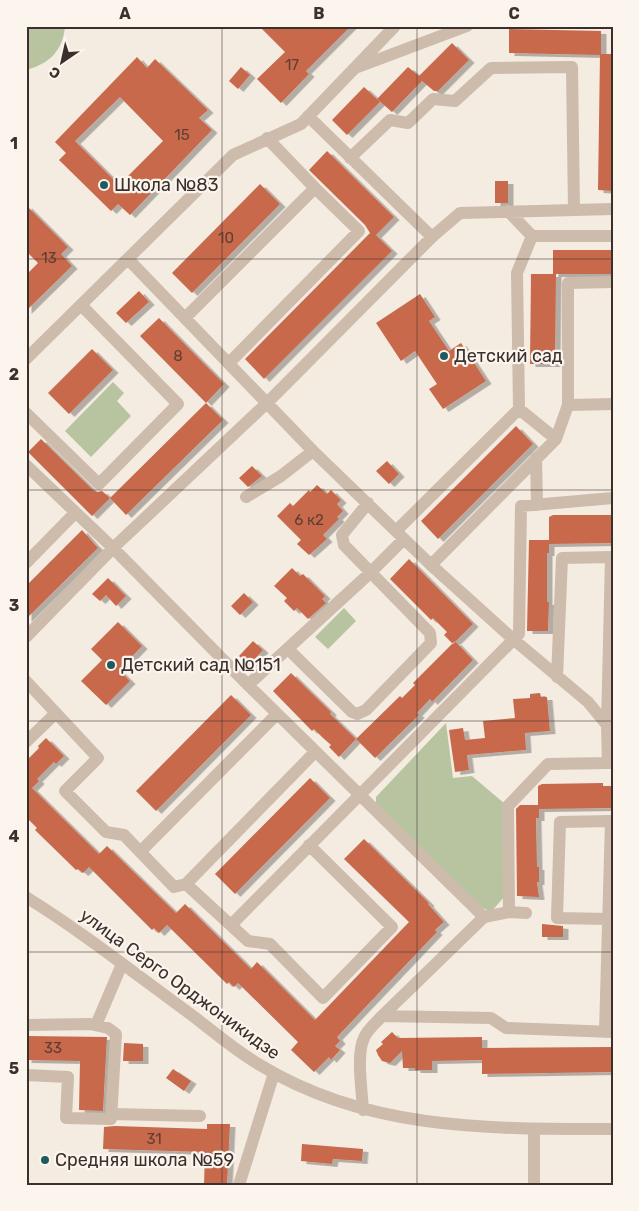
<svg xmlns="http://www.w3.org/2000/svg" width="639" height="1211" font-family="Rubik,sans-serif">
	<defs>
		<filter id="shadow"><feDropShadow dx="5.5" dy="3" stdDeviation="0" flood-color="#0004"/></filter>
	</defs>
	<rect width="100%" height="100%" fill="#f4ebe1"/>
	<path fill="#b8c4a0" d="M26,26h39c-2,25 -16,38 -39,44z
		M113,382l11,11 -7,8 14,15 -40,41 -26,-26z
		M344,608l12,13 -28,28 -13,-12z
		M446,723l7,55 19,-2 33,28 -1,93 -13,15 -12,-6 -103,-99v-10z"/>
	<path fill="#c8694b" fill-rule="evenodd" filter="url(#shadow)" d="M259,26h92l-45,45 3,3 -28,29 -24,-24 28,-27z
		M509,29l92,2v23h12v137l-15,-1 2,-135 -91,-2z
		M452,43l17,17 -31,31h-4l-12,-10 -30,31 -15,-13 31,-32 11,9z
		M137,57l10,11 8,-9 53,51 -9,8 13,12 -82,85 -12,-11 -7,7 -52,-51 7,-7 -11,-11zM120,97l43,44 -44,44 -44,-44z
		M241,67l9,8 -12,14 -9,-8z
		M364,87l16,15 -33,33 -15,-15z
		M327,151l67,66 -18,18 16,16 -128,128 -19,-20 125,-126 -5,-8 -56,-55z
		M495,181h13v22h-13z
		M260,184l20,20 -88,89 -20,-20z
		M26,205l42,42 -7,7 11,12 -46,45v-36l12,-12 -12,-12z
		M553,250h60v24h-57l-1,90h-25l1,-90h22z
		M139,291l10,11 -23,21 -10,-10z
		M420,294l15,23 -6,4 20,30 12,-8 25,38 -43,28 -14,-20 8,-5 -22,-33 -14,10 -25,-38z
		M159,318l65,66 -18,19 -66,-67z
		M92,349l21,21 -44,44 -21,-21z
		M206,403l17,17 -97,95 -16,-17z
		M516,426l17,18 -95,95 -17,-18z
		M41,439l52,51 4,2 5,-1 8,7 -18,18 -64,-64z
		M387,461l12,13 -10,10 -13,-13z
		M252,466l10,10 -14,11 -9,-9z
		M317,485l10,9 4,-4 10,10 -4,4 6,7 -6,6 2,2 -16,16 4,4 -18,16 -12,-11 4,-4 -24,-24 13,-13 3,3 16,-16 1,2z
		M553,515h60v28l-64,1v-27z
		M82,530l16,18 -72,71v-33z
		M529,540h20v13h-2v49h2l-1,29h-21z
		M409,559l64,65 -20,20 -9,-9 3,-3 -14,-14 -2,2 -41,-41z
		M292,568l8,8 3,-2 22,22 -3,3 4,4 -18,16 -11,-11 -3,3 -10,-10 3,-3 -13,-12z
		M108,578l18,18 -10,10 -10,-11 -6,6 -8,-7z
		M244,593l9,9 -13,13 -9,-9z
		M118,622l24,24 -23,24 11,11 -24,24 -25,-24 21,-21 -11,-11z
		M253,641l10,9 -14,15 -10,-9z
		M455,641l18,19 -41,42 -2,-3 -13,14 2,2 -44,43 -19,-19 44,-43 2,2 13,-13 -2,-2z
		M291,673l40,39 -1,2 26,25 -17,18 -10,-10 2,-2 -9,-8 -8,-8 -2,2 -39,-40z
		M540,693l1,4h6l3,34 -25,2 1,17 -59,5 2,15 -14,2 -6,-42 14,-2 2,12 20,-2 -2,-17 32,-3 -2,-19 17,-1v-4z
		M231,695l20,20 -95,96 -20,-20z
		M46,738l18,18 -8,8 -2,-2 -17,17 2,2 -7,7 67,66 8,-8 69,67 9,-9 66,65 6,-7 58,58 94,-98 -65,-63 20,-20 65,64 -1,1 16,18 -9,8 2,2 -100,105 3,4 -5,5 5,4 -9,10 -2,-3 -15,15 -23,-22 7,-8 -60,-59 -4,4 -5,-5 -2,2 -60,-59 -8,8 -5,-5 -2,2 -63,-63 -6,6 -5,-4 -2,1 -41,-40 2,-2 -11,-11v-56l13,-13 -1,-2z
		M310,778l20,20 -95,96 -20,-20z
		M603,783v3h10v22l-74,1v9h-3l1,49h2v15h-2l2,15 -22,-1 -1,-87 4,-4h18v-19l4,-2z
		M542,924l21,2v11h-21z
		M392,1032l6,6 84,-1v11l131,-1v25l-131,2v-14l-50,1v9h-17v-2h-12l-1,-17 -12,12 -8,-2 -4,-6 -2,-5 7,-6 -2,-2z
		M26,1036l81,1 -4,74 -24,-1 1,-49 -54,-1z
		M124,1043l19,1v17h-20z
		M173,1069l18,12 -7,10 -18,-13z
		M207,1124h23l-3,61h-23l1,-33 -102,-3 1,-22 11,-1 92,3z
		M302,1144l61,5 -1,12 -29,-2 -1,5 -31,-3z"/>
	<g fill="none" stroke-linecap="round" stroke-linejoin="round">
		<path stroke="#cdbbac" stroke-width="12" d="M358,67l109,-41
			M267,138l48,50
			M350,158l40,-38 18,3 25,-24 22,2 36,-33 81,-1 2,143
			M508,211l24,25
			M432,237l28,-24 153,-4
			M128,259l185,192 118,114 125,-126 12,-34v-122l45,-1
			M185,318l130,-130 44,43 -130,132
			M26,359l207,-204 68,-31 94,-98
			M568,405l45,-1
			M519,409l37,30
			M26,413l73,71 79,-80 -97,-99
			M536,458l1,47
			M26,465l87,83 135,137 122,-112 34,-34
			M246,497l35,-21 32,-25
			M396,531l123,-122 -2,-136 15,-37h81
			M26,563l49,-50
			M431,565l82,74 75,63 19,23
			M26,637l87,-89 154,-145 165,-166 -124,-121
			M288,649l64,63 5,2 9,-4 65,-67 -1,-10 -86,-88 -2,-10 26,-32
			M557,677l5,-119 49,-1 -4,168 1,38h5
			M26,681l30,32 -30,29
			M248,685l236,232 25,-5 17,1
			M56,713l42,45 -33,33 41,41 18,3 50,52 12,-3 62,57 22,3 53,54 69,-71 -83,-82
			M140,852l137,-138
			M186,884l129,-132
			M26,897c58,36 112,79 167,119 22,17 43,35 67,49 108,66 230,64 353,64
			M509,912l-1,-106 40,-42 60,-1
			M231,925l288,-291 2,-128 92,-8
			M382,1016l102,-99
			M26,1025l64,-1 18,4 8,6 -5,85 -45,-1 2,-41 -42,-2
			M96,1025l26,-61
			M605,1032c2,-70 4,-140 6,-211l-51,1 -3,96 51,1
			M363,1110c-1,-19 -7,-56 1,-72 3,-8 12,-15 18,-22l109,2 15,10 107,4
			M111,1114l89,2
			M534,1129v56
			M239,1185l35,-112"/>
	</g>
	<path fill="none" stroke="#3b302b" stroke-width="1" stroke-opacity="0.55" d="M222,26v1159M417,26v1159M26,259h587M26,490h587M26,721h587M26,952h587"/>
	<g fill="#1f5a5e" stroke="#fbf5ee" stroke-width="2">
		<circle cx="104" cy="185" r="5"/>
		<circle cx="444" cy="356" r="5"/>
		<circle cx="111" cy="665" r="5"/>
		<circle cx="45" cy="1160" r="5"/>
	</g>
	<g text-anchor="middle" stroke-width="4.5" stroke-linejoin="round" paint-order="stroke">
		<g font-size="15" fill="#5e3e33">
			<text x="292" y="70">17</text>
			<text x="182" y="140">15</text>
			<text x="226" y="243">10</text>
			<text x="49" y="263">13</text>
			<text x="178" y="361">8</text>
			<text x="309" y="525">6 к2</text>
			<text x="53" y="1053">33</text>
			<text x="154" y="1144">31</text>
		</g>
		<g font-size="18" fill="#3b302b" stroke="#fbf5ee" text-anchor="start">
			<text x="114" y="191">Школа №83</text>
			<text x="454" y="362">Детский сад</text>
			<text x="121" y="671">Детский сад №151</text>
			<text x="55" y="1166">Средняя школа №59</text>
		</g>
		<g font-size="18" fill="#3b302b" stroke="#fbf5ee">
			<text transform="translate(180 984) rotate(36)" y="6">улица Серго Орджоникидзе</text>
		</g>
	</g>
	<rect width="639" height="1211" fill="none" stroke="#fbf5ee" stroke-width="55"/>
	<g transform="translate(62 62) rotate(214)" stroke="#fbf5ee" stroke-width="4" paint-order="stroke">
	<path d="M0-4L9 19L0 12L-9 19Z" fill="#3b302b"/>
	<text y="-8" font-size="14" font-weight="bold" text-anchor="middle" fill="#3b302b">С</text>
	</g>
	<rect x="28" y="28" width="584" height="1156" fill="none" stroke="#3b302b" stroke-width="2"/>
	<g font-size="16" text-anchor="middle" font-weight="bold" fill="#3b302b">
		<text x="125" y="19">A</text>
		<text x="319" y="19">B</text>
		<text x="514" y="19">C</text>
		<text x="14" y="149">1</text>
		<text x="14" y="380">2</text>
		<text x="14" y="611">3</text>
		<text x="14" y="842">4</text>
		<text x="14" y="1074">5</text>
	</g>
</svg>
